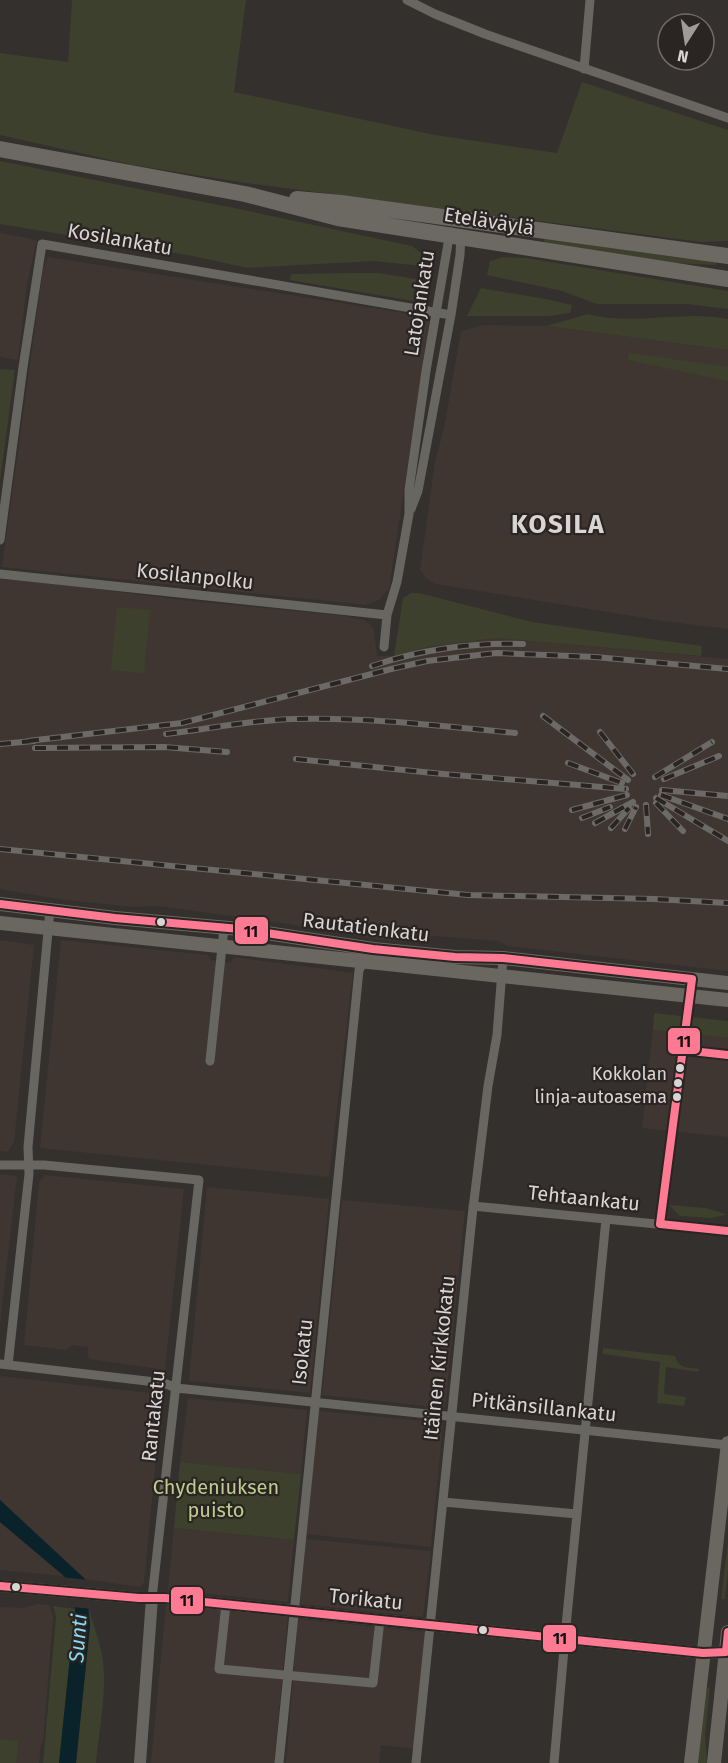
<svg xmlns="http://www.w3.org/2000/svg" width="728" height="1763" font-family="'Fira Sans',sans-serif">
	<rect width="100%" height="100%" fill="#33302e"/>
	<path fill="#403631" d="M0,233l37,7 -10,45 -9,75 -18,-3z
		M48,257l382,60 -41,272 -10,11 -13,5 -364,-38 41,-297z
		M484,325l62,1 182,24v279l-65,-8 -227,-37 -9,-5 -7,-9 15,-108 9,-34 17,-97z
		M0,579l57,5 125,16 163,16 19,4 7,5 3,5 3,26h23l27,-9 69,-9 232,21v312l-220,-25 -10,-5 -12,-1 -66,-5 -13,7 -29,-3 -96,-16 -124,-17 -26,1 -74,-8 -58,-10z
		M0,940l34,5 -20,197 -6,10 -8,-1z
		M61,940l147,15 3,5 19,3 4,-6 119,16 -24,204 -289,-29z
		M653,1030l75,8v99l-86,-9z
		M0,1174l17,2 -17,149z
		M45,1175l139,14 -19,181 -75,-11 -2,-3v-9l-16,-2 -6,5 -42,-5 15,-163z
		M207,1187l122,12 -19,194 -121,-12z
		M342,1200l123,11 -20,197 -123,-13z
		M0,1376l158,18 4,2 -18,186 -4,5 -55,-8 -85,-79z
		M188,1398l119,12 -6,64 -121,-12z
		M319,1411l124,12 -12,124 -125,-13z
		M0,1522l64,54 -64,-6z
		M174,1528l120,12 -6,62 -120,-12z
		M306,1539l125,12 -8,66 -123,-13z
		M39,1604l10,1 4,12 -10,126h-2l-2,20h-23l2,-22 -18,-2v-132l23,1z
		M166,1605l122,11 -14,147h-123z
		M298,1619l127,13 -11,117 -33,-4 -2,18h-93z"/>
	<path fill="#3d402d" d="M72,0h174l-12,92 201,43 122,18 25,-71 146,48v111l-27,1 -455,-59 -113,-18 -133,-30v-82l68,9z
		M0,161l244,49 168,36 9,7v13l-47,-5 -127,7 -54,-12 -193,-32z
		M544,239l172,22v4l-44,-2 -128,-19z
		M504,257l22,1 202,33v18l-41,-5h-90l-35,-13 -75,-16 3,-14z
		M347,273h32l37,6 -3,22 -123,-21 1,-6z
		M481,288l65,11 26,6 -2,8 -21,3h-82z
		M588,314c46,12 94,-4 140,5v31l-182,-24z
		M629,353l99,14v14l-100,-21z
		M0,369l15,1 -15,111z
		M411,593h8l113,29 170,24 -1,10 -205,-18 -69,9 -27,9h-6l9,-58z
		M117,607l33,3 -6,63 -33,-3z
		M654,1013l74,8v17l-75,-8z
		M669,1205l37,3 20,6 -1,1 -13,3 -32,-2z
		M603,1348l72,8 3,7 6,4 15,2 -1,3 -32,-5 -2,27 22,3 -2,9 -27,-3 3,-41 -57,-8z
		M180,1462l121,12 -7,66 -120,-12z
		M728,1542v27l-3,30h-4z
		M53,1606l22,3 -16,154h-16l13,-146z
		M89,1610c4,13 9,27 12,40 8,34 -2,79 -5,113h-20l14,-138z
		M708,1687l2,1 -5,47 2,28h-10l7,-68z
		M0,1739l19,2 -3,22h-16z"/>
	<path fill="#0a2229" d="M0,1500l85,79 5,46 -14,138h-17l16,-154 -4,-23 -7,-10 -64,-54z"/>
	<path fill="#33302e" d="M61,1577l27,3 4,29 -20,-2 -4,-20z"/>
	<g fill="none" stroke-linecap="round" stroke-linejoin="round">
		<path stroke="#686660" stroke-width="9" d="M407,0l28,14 50,20 243,84
			M584,69l6,-69
			M411,509l7,-18 33,-176 9,-60 1,-21
			M0,540l23,-173 19,-123 409,71
			M0,574l387,41
			M384,647l3,-32 10,-33 12,-68v-24l17,-119 24,-139
			M210,1061l14,-133
			M0,1165h44l155,15 -47,418
			M473,1206l255,25
			M0,1364l164,19 12,5 552,57
			M8,1365l21,-191 -1,-27 22,-237
			M443,1502l134,12
			M226,1604l-7,65 154,14 7,-63
			M279,1763l80,-793 7,-12
			M416,1763l56,-546 16,-131 9,-51 6,-77
			M554,1763l12,-137 40,-407"/>
		<path stroke="#686660" stroke-width="12" d="M0,1586l139,12h26l538,55 25,-1
			M140,1763l12,-165"/>
		<path stroke="#6a6761" stroke-width="14" d="M0,904l115,14 125,11 133,20 82,8 48,1 225,25
			M0,923l728,77
			M691,1763l37,-320
			M714,1763l14,-131"/>
		<path stroke="#6c6963" stroke-width="16" d="M0,149l245,45 93,24 390,61
			M297,199l44,4 387,53"/>
		<defs>
			<path id="rail" d="M372,666c47,-16 101,-24 151,-22
				M543,716l85,64
				M600,732l33,42
				M166,734c42,-5 85,-14 128,-15 74,-2 148,7 221,14
				M28,741l154,-18 209,-54 36,-8 69,-8 99,4 133,12
				M0,744l34,-3
				M35,748l129,-1 63,5
				M296,759l147,15 183,15
				M568,763l54,20
				M655,777l57,-35
				M664,779l55,-23
				M662,790l66,6
				M661,795l67,24
				M656,798l72,43
				M656,803l27,28
				M646,805l2,29
				M572,810l55,-15
				M582,818l28,-11
				M595,823l38,-21
				M611,828l18,-20
				M625,829l11,-22
				M0,849l468,46 186,4 74,4"/>
		</defs>
		<use href="#rail" stroke="#6b6a66" stroke-width="6"/>
		<use href="#rail" stroke="#2a2523" stroke-width="4" stroke-dasharray="11" stroke-linecap="butt"/>
		<defs>
			<path id="bus-1" d="M0,904l115,14 125,11 133,20 82,8 48,1 189,21 -32,245 68,7
				M683,1050l45,5
				M0,1586l139,12h26l538,55 23,-1 2,-20"/>
		</defs>
		<use href="#bus-1" stroke="#2a2523" stroke-width="12"/>
		<use href="#bus-1" stroke="#fe7a93" stroke-width="8"/>
	</g>
	<g fill="#d9d5d4" stroke="#2a2523" stroke-width="2">
		<circle cx="161" cy="922" r="5"/>
		<circle cx="680" cy="1068" r="5"/>
		<circle cx="678" cy="1083" r="5"/>
		<circle cx="677" cy="1097" r="5"/>
		<circle cx="16" cy="1587" r="5"/>
		<circle cx="483" cy="1630" r="5"/>
	</g>
	<g text-anchor="middle" stroke-width="4.5" stroke-linejoin="round" paint-order="stroke">
		<g font-size="18" fill="#d9d5d4" stroke="#2a2523" text-anchor="end">
			<text x="667" y="1080">Kokkolan<tspan x="667" dy="23">linja-autoasema</tspan></text>
		</g>
		<g font-size="20" fill="#d9d5d4" stroke="#2a2523">
			<text transform="translate(489 221) rotate(9)" y="7">Eteläväylä</text>
			<text transform="translate(120 239) rotate(10)" y="7">Kosilankatu</text>
			<text transform="translate(419 303) rotate(-81)" y="7">Latojankatu</text>
			<text transform="translate(195 576) rotate(6)" y="7">Kosilanpolku</text>
			<text transform="translate(366 927) rotate(7)" y="7">Rautatienkatu</text>
			<text transform="translate(584 1198) rotate(6)" y="7">Tehtaankatu</text>
			<text transform="translate(302 1352) rotate(-84)" y="7">Isokatu</text>
			<text transform="translate(439 1358) rotate(-84)" y="7">Itäinen Kirkkokatu</text>
			<text transform="translate(544 1407) rotate(6)" y="7">Pitkänsillankatu</text>
			<text transform="translate(153 1416) rotate(-84)" y="7">Rantakatu</text>
			<text transform="translate(366 1599) rotate(6)" y="7">Torikatu</text>
		</g>
		<g font-size="20" fill="#bdcd8c" stroke="#2a2523">
			<text x="216" y="1494">Chydeniuksen<tspan x="216" dy="23">puisto</tspan></text>
		</g>
		<g font-size="21" font-style="italic" fill="#86daf3" stroke="#2a2523">
			<text transform="translate(78 1638) rotate(-86)" y="7">Sunti</text>
		</g>
		<g font-size="26" font-weight="bold" letter-spacing="1.5" fill="#d9d5d4" stroke="#2a2523">
			<text x="558" y="533">KOSILA</text>
		</g>
	</g>
	<g stroke="#2a2523" stroke-width="2">
		<rect x="234" y="916" width="35" height="29" rx="6" fill="#fe7a93"/>
		<rect x="667" y="1027" width="34" height="28" rx="6" fill="#fe7a93"/>
		<rect x="170" y="1586" width="34" height="29" rx="6" fill="#fe7a93"/>
		<rect x="542" y="1624" width="35" height="29" rx="6" fill="#fe7a93"/>
	</g>
	<g font-size="16" text-anchor="middle" font-weight="bold" fill="#111">
		<text x="251" y="937">11</text>
		<text x="684" y="1047">11</text>
		<text x="187" y="1606">11</text>
		<text x="560" y="1644">11</text>
	</g>
	<g transform="translate(686 42) rotate(192)"><circle r="28" fill="#2a2523" stroke="#706b6a" stroke-width="1.5"/>
	<path d="M0-4.5L10 22L0 15L-10 22Z" fill="#9f9b9a"/>
	<text y="-9" font-size="16" font-weight="bold" text-anchor="middle" fill="#d9d5d4">N</text>
	</g>
</svg>
